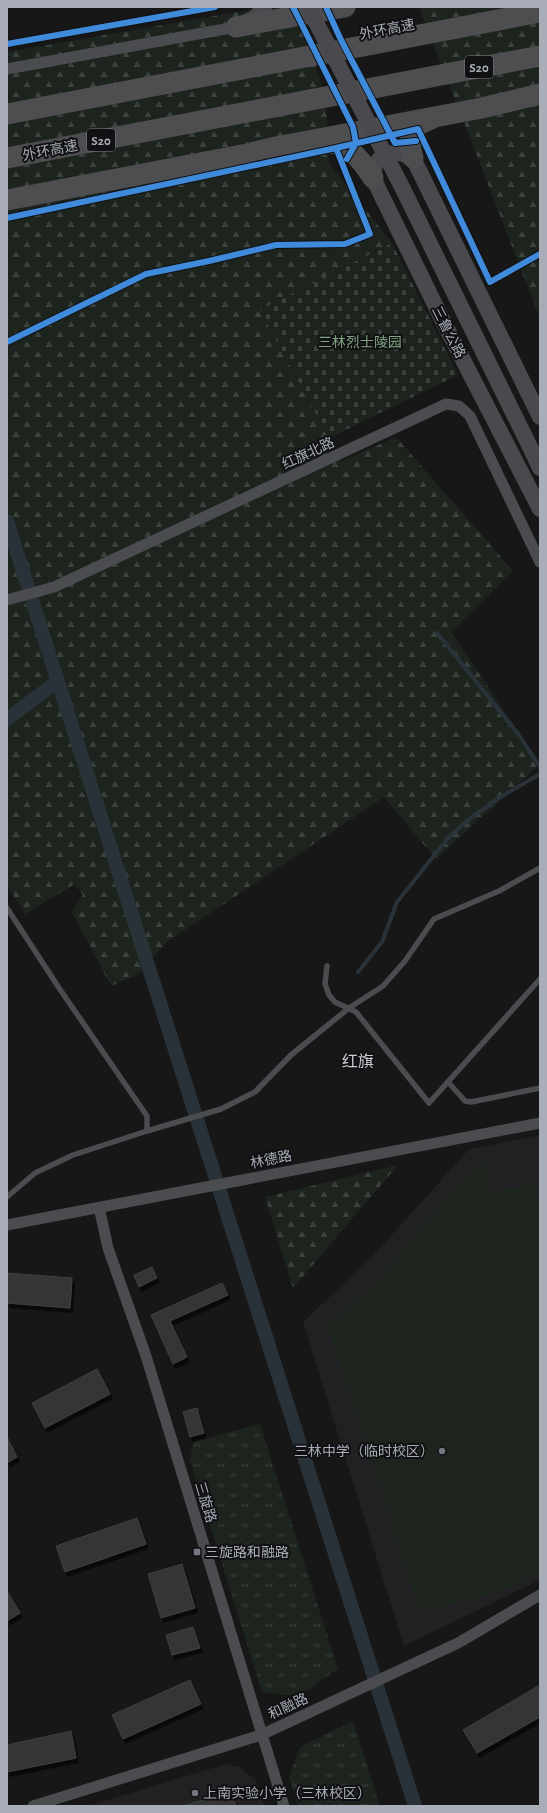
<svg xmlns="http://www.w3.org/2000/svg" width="547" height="1813" font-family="'Alegreya Sans','Noto Sans SC',sans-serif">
	<defs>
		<pattern id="forest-firs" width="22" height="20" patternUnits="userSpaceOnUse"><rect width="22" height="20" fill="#1d241e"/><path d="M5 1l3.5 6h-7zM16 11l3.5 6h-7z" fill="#3b413d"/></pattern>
		<pattern id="cemetery-stones" width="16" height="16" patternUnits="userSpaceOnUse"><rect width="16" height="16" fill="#1d241e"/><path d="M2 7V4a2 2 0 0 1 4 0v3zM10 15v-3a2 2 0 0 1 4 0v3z" fill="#3b413d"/></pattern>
		<pattern id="park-tufts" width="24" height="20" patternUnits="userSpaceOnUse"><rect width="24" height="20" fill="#1d241e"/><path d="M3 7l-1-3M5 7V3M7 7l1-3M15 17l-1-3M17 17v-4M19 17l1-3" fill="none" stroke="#3b413d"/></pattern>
		<filter id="shadow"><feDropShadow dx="2.5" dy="4.5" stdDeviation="0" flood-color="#0009"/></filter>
	</defs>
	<rect width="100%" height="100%" fill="#171717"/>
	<path fill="#212123" d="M540,1135v445l-136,66 -101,-324 67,-63 99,-110z
		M226,1764l14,3 16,14 9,25h-177z"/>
	<path fill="url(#forest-firs)" d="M266,7h31l29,92 3,64 63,80 -132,67 81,151 55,-24 117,134 -62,61 89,132 -104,95 -52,-62 -217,145 -28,32 -28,12 -39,-74 11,-17 -8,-11 -50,30 -18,-28v-834z
		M419,7h121v311l-2,-5z
		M398,1165l-105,123 -28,-91z"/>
	<path fill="url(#cemetery-stones)" d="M392,243l66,132 -129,63 -69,-128z"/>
	<path fill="url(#park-tufts)" d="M260,1424l78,245 -40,27 -36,-4 -72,-231 3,-19z
		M353,1721l27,85h-82l-9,-29 11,-30z"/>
	<path fill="#1d241e" d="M484,1158l5,34 47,-8 4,32v356c-36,23 -78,31 -120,39l-93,-285 46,-40 57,-69z"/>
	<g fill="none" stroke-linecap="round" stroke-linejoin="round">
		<path stroke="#2a3239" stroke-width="4" d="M437,633l82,102 21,32
			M358,972l24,-30 15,-40 51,-64 21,-19 30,-21 41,-24"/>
		<path stroke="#2a3239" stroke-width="14" d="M7,521l408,1285
			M7,719l51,-38"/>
	</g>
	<path fill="#353536" stroke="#3f4043" filter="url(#shadow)" d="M152,1267l5,11 -18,9 -5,-12z
		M7,1273l65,5 -2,30 -63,-5z
		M222,1283l6,12 -58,26 17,36 -14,7 -22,-49z
		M97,1369l13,25 -65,34 -13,-25z
		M197,1408l7,25 -14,4 -7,-25z
		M7,1437l10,20 -10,6z
		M137,1518l9,26 -81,28 -9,-26z
		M182,1564l13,44 -34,10 -13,-44z
		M7,1591l13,22 -13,8z
		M193,1627l7,21 -28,7 -6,-20z
		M190,1680l11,24 -78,35 -11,-24z
		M540,1685v32l-63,36 -14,-23z
		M71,1731l5,27 -69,14v-27z
		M232,1792l4,14h-54z"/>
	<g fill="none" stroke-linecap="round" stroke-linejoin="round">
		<path stroke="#4b4c50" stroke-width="5.5" d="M7,908l52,80 88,128v15
			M327,966l-2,18 4,11 6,7 21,10 73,91 111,-124
			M448,1082l17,19 6,1 69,-14
			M7,1197l28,-24 38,-18 74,-24 74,-22 34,-17 36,-37 58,-47 34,-22 22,-25 29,-42 65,-28 41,-23"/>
		<path stroke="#4b4c50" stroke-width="11" d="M7,69l229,-42
			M7,600l47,-13 392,-183 13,2 11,10 70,146
			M99,1207l9,41 38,108 138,450
			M7,1225l533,-102
			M33,1806l228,-71 197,-92 82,-48"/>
		<path stroke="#4a4a4e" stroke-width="16" d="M242,24l13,-6 9,-11
			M540,417l-127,-259 -12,-5 -17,1 -9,10 -2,14 72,147 95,184
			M533,453l7,15"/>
		<path stroke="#4e4e51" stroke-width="21" d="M236,27l109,-20
			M7,114l533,-102
			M320,141c29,3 38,14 53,37
			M7,158l533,-102
			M413,158c-6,-22 -5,-30 18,-39
			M7,200l240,-46 29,-7 206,-39 58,-14"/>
		<path stroke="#4a4a4e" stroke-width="16" d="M308,7l94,180 131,266"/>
		<defs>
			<path id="cycleway" d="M293,7l60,120 3,16 -9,16
				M326,7l15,33 54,103 21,-2
				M7,44l208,-37
				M7,218l329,-70 82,-19 72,153 50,-28
				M7,342l139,-68 63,-13 67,-16 69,-1 25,-10 -34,-86"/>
		</defs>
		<use href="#cycleway" stroke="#111113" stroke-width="8"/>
		<use href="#cycleway" stroke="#408adc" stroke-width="6"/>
	</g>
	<g fill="#757880" stroke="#111113" stroke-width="1.5">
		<circle cx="442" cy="1451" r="4"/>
		<rect x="193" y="1548" width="8" height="8" rx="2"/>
		<circle cx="195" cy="1793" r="4"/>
	</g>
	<g text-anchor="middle" stroke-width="4" stroke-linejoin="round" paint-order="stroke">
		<g fill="#111113" stroke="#7b7e86" stroke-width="1">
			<rect x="465" y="56" width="28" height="22" rx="3"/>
			<rect x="87" y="129" width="28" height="22" rx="3"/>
		</g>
		<g font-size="13" font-weight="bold" fill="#a8adb8">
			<text x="479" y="72">S20</text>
			<text x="101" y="145">S20</text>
		</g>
		<g font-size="14" fill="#a8adb8" stroke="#111113">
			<text transform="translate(387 29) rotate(-11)" y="5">外环高速</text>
			<text transform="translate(50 150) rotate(-11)" y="5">外环高速</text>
			<text transform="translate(449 332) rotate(63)" y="5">三鲁公路</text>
			<text transform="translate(308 453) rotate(-25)" y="5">红旗北路</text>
			<text transform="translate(271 1159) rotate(-11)" y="5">林德路</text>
			<text transform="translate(206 1502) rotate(73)" y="5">三旋路</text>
			<text transform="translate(288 1706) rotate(-25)" y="5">和融路</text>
		</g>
		<g font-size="14" fill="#7fa381" stroke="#111113">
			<text x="360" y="347">三林烈士陵园</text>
		</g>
		<g font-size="14" fill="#a8adb8" stroke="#111113" text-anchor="start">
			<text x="434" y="1456" text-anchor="end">三林中学（临时校区）</text>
			<text x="205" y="1557">三旋路和融路</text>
			<text x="203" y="1798">上南实验小学（三林校区）</text>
		</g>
		<g font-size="16" fill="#c9ccd4" stroke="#111113">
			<text x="358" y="1067">红旗</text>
		</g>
	</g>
	<rect width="547" height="1813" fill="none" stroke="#a8adb8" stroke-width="16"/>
</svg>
